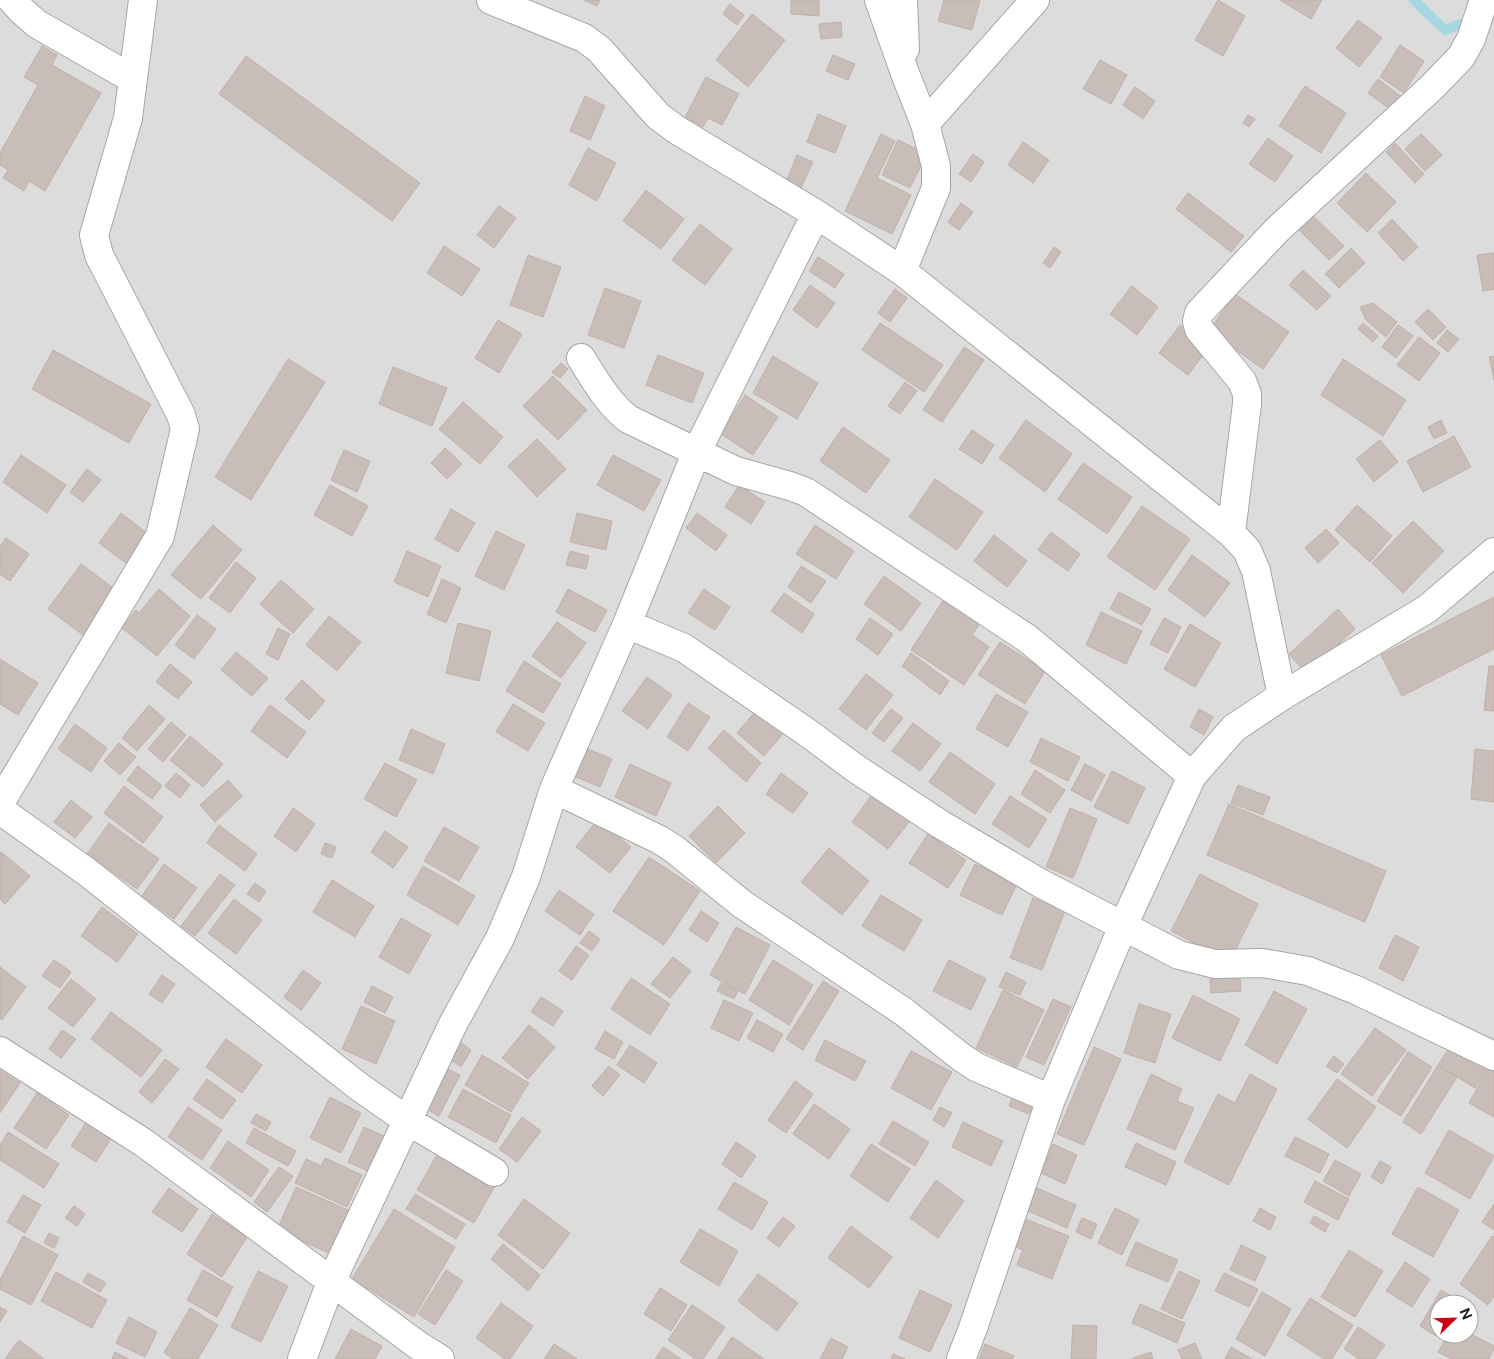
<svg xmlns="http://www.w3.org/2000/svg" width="1494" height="1359" font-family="'Public Sans',sans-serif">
	<rect width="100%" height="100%" fill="#f0ebe5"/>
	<path fill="#dddcdc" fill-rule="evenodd" d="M0,0h1494v1359h-1494zM1439,1304h30v30h-30z"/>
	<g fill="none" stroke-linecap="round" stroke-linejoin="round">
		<path stroke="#a4d7df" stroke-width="10" d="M1414,0l31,30 29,-11"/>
	</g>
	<path fill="#c8bdb8" stroke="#c2b0a6" d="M584,0h16l-3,6z
		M791,0h28v16l-28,-2z
		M944,0h36l-8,30 -34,-9z
		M1218,0l27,16 -22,40 -28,-16z
		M1280,0h42l-11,19z
		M730,4l14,11 -7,10 -14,-11z
		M752,14l33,26 -37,47 -32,-27z
		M1358,20l24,18 -23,29 -23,-19z
		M841,22l1,15 -21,2 -2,-15z
		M1400,45l24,16 -20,32 -24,-16z
		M42,46l15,9 -5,10 49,28 -56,98 -16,-10 -5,10 -21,-13 5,-8 -8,-5v-12l38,-68 -14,-8z
		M833,55l22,9 -7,16 -22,-9z
		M246,56l174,127 -28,38 -173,-127z
		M1100,60l27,15 -16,29 -28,-15z
		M706,77l33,17 -17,31 -14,-7 -5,9 -18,-10z
		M1378,79l25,19 -9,14 -26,-19z
		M1305,86l41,27 -25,40 -42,-27z
		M1135,87l20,14 -12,18 -20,-14z
		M585,96l20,10 -15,34 -20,-9z
		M818,114l28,12 -11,27 -28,-11z
		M1248,115l7,4 -6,8 -6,-4z
		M881,134l14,7 -18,37 34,17 -19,39 -47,-23z
		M1421,134l21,21 -17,16 -20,-22z
		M1268,138l25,18 -18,26 -26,-18z
		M898,140l29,14 -17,34 -28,-13z
		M1023,142l26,18 -16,23 -25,-18z
		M1395,143l29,31 -9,9 -29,-31z
		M588,148l28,15 -19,38 -28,-16z
		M973,154l11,8 -13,20 -12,-8z
		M797,155l16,7 -12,26 -15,-6z
		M1366,173l30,29 -29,30 -30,-29z
		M646,190l38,29 -23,30 -38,-28z
		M1188,193l56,43 -13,16 -55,-43z
		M961,203l12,9 -14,18 -11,-8z
		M499,206l17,12 -22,30 -17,-13z
		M1313,216l31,30 -15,14 -30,-30z
		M1392,219l26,28 -15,14 -25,-28z
		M700,224l32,25 -27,36 -33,-25z
		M444,246l36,23 -18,27 -35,-23z
		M1054,247l7,5 -11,16 -7,-5z
		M1351,248l14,15 -26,25 -14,-14z
		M1494,253v36l-11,2 -6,-36z
		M528,255l33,12 -18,50 -33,-12z
		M818,257l26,17 -9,14 -26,-17z
		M1303,270l28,26 -14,14 -28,-25z
		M810,285l25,18 -18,25 -24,-18z
		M1132,286l26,21 -21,28 -27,-21z
		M605,288l36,13 -17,47 -36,-13z
		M895,289l12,9 -17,24 -12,-9z
		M1235,294l54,38 -26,37 -54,-38z
		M1373,303l24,19 -11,15 -20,-17 -6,-13z
		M1428,309l18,18 -13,13 -18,-18z
		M498,320l24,14 -23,39 -24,-15z
		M880,323l63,42 -19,27 -62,-42z
		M1363,323l15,13 -5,6 -15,-13z
		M1180,325l29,22 -21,28 -29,-22z
		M1398,325l15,11 -17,22 -14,-11z
		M1447,330l12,9 -11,13 -11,-9z
		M1419,337l21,16 -21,28 -22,-16z
		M964,347l20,13 -42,62 -19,-12z
		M53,350l98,54 -22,39 -97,-54z
		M658,355l46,18 -12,30 -46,-18z
		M773,356l45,27 -21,36 -44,-26z
		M1494,356v24l-5,-23z
		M288,359l37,23 -74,118 -36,-23z
		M1343,359l63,41 -23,36 -62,-41z
		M561,363l7,6 -8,9 -8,-6z
		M393,367l54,21 -15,38 -53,-22z
		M553,376l34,34 -29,30 -35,-34z
		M905,382l12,9 -17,23 -12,-8z
		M745,395l33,22 -25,38 -32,-21z
		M463,402l40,35 -23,27 -41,-35z
		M1026,420l46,34 -27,38 -46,-34z
		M1441,420l6,13 -13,6 -6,-12z
		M843,427l47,33 -24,33 -46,-32z
		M972,430l22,15 -12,19 -23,-15z
		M1454,436l17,31 -48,25 -16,-31z
		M537,439l29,30 -29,28 -29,-31z
		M1380,440l18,22 -24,20 -18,-23z
		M445,448l17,16 -15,15 -16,-16z
		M344,450l26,11 -13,31 -26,-12z
		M21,455l45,30 -19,28 -44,-31z
		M613,455l48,25 -17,31 -47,-26z
		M1083,463l49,34 -25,37 -49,-35z
		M87,469l14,11 -18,22 -13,-10z
		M935,479l48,33 -26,38 -48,-33z
		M330,485l38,21 -16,30 -38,-21z
		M739,485l26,17 -14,22 -26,-17z
		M1357,505l35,31 -22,26 -35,-32z
		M1142,506l48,33 -35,51 -48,-33z
		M451,509l24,14 -17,29 -23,-13z
		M121,513l27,21 -21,30 -28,-21z
		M577,513l35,8 -6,29 -36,-8z
		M697,513l30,22 -11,16 -30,-23z
		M1413,521l31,30 -41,42 -31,-30z
		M213,525l29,25 -41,49 -30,-24z
		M815,525l39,26 -18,28 -40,-25z
		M1326,529l13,14 -21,20 -13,-15z
		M496,531l29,14 -21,45 -29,-14z
		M1051,532l29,22 -12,17 -30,-21z
		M994,535l33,26 -20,26 -33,-26z
		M6,538l23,16 -19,27 -10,-7v-28z
		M407,551l34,15 -13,31 -34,-15z
		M570,551l19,5 -3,13 -20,-4z
		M1192,555l38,28 -25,34 -37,-27z
		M236,562l20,16 -26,35 -21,-15z
		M81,564l35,26 -33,45 -35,-26z
		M801,566l25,15 -15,22 -23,-16z
		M884,576l37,27 -20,28 -37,-27z
		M442,579l19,9 -15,35 -19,-9z
		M281,580l33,29 -21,24 -33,-29z
		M159,589l31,27 -33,40 -35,-28 14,-18 3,3z
		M568,589l39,21 -12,22 -39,-20z
		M704,589l26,18 -15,23 -27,-17z
		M1119,592l32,17 -9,16 -32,-16z
		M784,593l30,21 -12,19 -31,-22z
		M1494,597v52l-92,47 -21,-41z
		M944,599l36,24 -8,12 17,12 -25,38 -53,-35z
		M1338,609l17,20 -48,45 -18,-20z
		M1101,612l41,19 -16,33 -40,-19z
		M197,615l19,14 -22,30 -19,-14z
		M329,616l32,26 -24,29 -31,-26z
		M870,618l23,16 -15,21 -22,-16z
		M1164,618l17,9 -13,26 -18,-9z
		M557,622l29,21 -25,35 -29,-22z
		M458,623l33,8 -12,50 -33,-8z
		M1190,624l31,19 -26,44 -31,-18z
		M278,628l12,6 -12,26 -12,-6z
		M1000,642l45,29 -20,33 -47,-29z
		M236,652l32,26 -16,18 -31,-26z
		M911,653l38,28 -9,14 -38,-29z
		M0,659l38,24 -20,32 -18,-11z
		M524,661l37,23 -18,29 -37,-22z
		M170,664l22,18 -14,17 -22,-17z
		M1489,666h5v45l-10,-1z
		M866,674l27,21 -27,35 -27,-21z
		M647,677l25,18 -24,34 -26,-18z
		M302,680l23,21 -16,19 -24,-21z
		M996,694l32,18 -20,35 -32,-18z
		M688,703l22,14 -22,34 -21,-14z
		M513,704l32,19 -17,28 -32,-19z
		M149,705l16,14 -28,32 -15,-13z
		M270,705l36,27 -19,26 -36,-27z
		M759,707l27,23 -22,26 -27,-23z
		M891,709l12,9 -19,24 -12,-9z
		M1199,709l14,8 -9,18 -14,-8z
		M171,722l15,13 -23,27 -15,-13z
		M913,723l28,21 -21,27 -28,-20z
		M75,724l32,24 -16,24 -33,-23z
		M411,729l34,15 -12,30 -34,-14z
		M724,730l37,33 -15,19 -38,-34z
		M190,736l33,28 -20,23 -33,-27z
		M1041,738l39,19 -12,24 -38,-19z
		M119,743l17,14 -16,18 -16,-14z
		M583,747l29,12 -12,28 -29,-12z
		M1475,749l19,2v51l-23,-3z
		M950,752l45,32 -20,30 -46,-32z
		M385,763l32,17 -21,37 -32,-18z
		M630,764l41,19 -15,33 -41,-19z
		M1085,764l20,11 -14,26 -20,-11z
		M138,766l24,20 -10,13 -25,-19z
		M1035,770l30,20 -15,23 -29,-19z
		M1112,771l33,17 -17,36 -34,-17z
		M176,773l14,12 -10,13 -15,-12z
		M781,773l27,20 -15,20 -27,-19z
		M228,780l14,16 -27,26 -15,-17z
		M1238,785l32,12 -7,18 -32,-12z
		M124,786l39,31 -20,26 -39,-30z
		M873,793l37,28 -22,28 -36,-27z
		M1010,796l37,23 -18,29 -37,-24z
		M71,800l21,17 -17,21 -21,-16z
		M1229,804l157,67 -21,51 -158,-67z
		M718,806l27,27 -29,30 -27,-27z
		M293,808l22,16 -19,28 -22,-16z
		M1070,808l27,11 -24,59 -27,-11z
		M597,820l34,27 -21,26 -34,-26z
		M109,823l50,36 -22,30 -50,-35z
		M219,825l38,29 -12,17 -38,-28z
		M444,827l35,20 -20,34 -35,-20z
		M385,831l23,16 -15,21 -22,-16z
		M928,834l38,26 -18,28 -39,-25z
		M325,843l11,4 -4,11 -11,-4z
		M829,848l40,33 -27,34 -41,-33z
		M1,852l29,24 -25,28 -5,-5v-46z
		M649,857l51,34 -36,54 -51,-34z
		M164,864l33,24 -23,31 -32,-23z
		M975,864l42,20 -15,31 -42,-20z
		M423,866l52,30 -17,29 -51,-30z
		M220,874l15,11 -40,51 -14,-10z
		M1200,874l58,30 -28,57 -59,-30z
		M332,880l42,26 -19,31 -42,-25z
		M255,883l11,8 -7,11 -12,-8z
		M559,890l35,24 -14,21 -35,-24z
		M881,895l41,25 -18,31 -42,-25z
		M1033,898l32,13 -23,59 -32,-12z
		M234,899l28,21 -26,34 -28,-21z
		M102,907l36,27 -21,28 -36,-26z
		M701,911l18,12 -12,19 -18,-12z
		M401,918l30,17 -22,39 -30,-17z
		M736,927l34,18 -25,49 -35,-19z
		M589,931l11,8 -8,12 -12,-8z
		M1395,935l24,12 -16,34 -24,-13z
		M576,946l13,9 -17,25 -13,-9z
		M673,957l18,14 -21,27 -19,-14z
		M54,960l17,12 -11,16 -18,-12z
		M773,960l40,25 -24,40 -40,-25z
		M949,960l37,19 -15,31 -38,-19z
		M0,967l26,20 -24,33 -2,-2z
		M303,970l18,13 -20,27 -17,-13z
		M1006,972l20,10 -6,13 -21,-8z
		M162,975l13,9 -13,19 -13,-9z
		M1240,977l1,14 -30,2 -1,-14z
		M631,978l39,26 -20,31 -39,-26z
		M71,979l25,20 -23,28 -25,-19z
		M823,981l16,10 -36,59 -17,-11z
		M721,983l17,8 -4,8 -17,-8z
		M372,986l21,11 -8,16 -21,-11z
		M1003,990l41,20 -27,57 -41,-19z
		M1274,991l33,18 -30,55 -32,-19z
		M1193,995l47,24 -20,42 -48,-23z
		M541,997l22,14 -10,15 -22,-14z
		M1053,999l18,8 -27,58 -18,-8z
		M724,1000l29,13 -14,28 -28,-13z
		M1139,1004l32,10 -16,49 -31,-10z
		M361,1006l34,15 -19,43 -34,-15z
		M111,1012l51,38 -21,27 -50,-38z
		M757,1020l26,14 -10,18 -26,-14z
		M529,1025l26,22 -27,32 -26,-21z
		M1375,1028l31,22 -34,46 -31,-22z
		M62,1030l14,9 -15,19 -12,-9z
		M605,1031l18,11 -9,17 -19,-10z
		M226,1039l36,26 -20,28 -36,-26z
		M457,1040l14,10 -10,17 -14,-10z
		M825,1040l41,21 -11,20 -40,-21z
		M630,1045l27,18 -13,20 -27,-18z
		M1451,1045l37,22 -13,21 -37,-23z
		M1094,1047l27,12 -37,86 -27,-11z
		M911,1051l41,21 -21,38 -40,-22z
		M1408,1052l24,15 -31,49 -24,-15z
		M482,1055l47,28 -18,29 -46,-27z
		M1334,1056l10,8 -7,9 -11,-7z
		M165,1059l14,10 -27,34 -13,-11z
		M1438,1065l19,12 -36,57 -18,-12z
		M609,1066l11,9 -17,21 -11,-10z
		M444,1067l16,8 -21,41 -16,-9z
		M1489,1067l5,3v47l-25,-14z
		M0,1070l20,13 -20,30z
		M1151,1074l31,15 -5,12 17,7 -19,42 -48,-21z
		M1250,1074l27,15 -48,96 -45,-23 34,-68 17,9z
		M207,1079l29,21 -14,19 -29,-20z
		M1337,1079l39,28 -29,41 -39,-29z
		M795,1081l18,13 -27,39 -18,-13z
		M463,1089l48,26 -15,28 -48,-26z
		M1014,1092l21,9 -6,13 -20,-8z
		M37,1093l32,22 -23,34 -32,-21z
		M330,1097l31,16 -20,40 -31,-15z
		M814,1104l36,25 -21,30 -36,-25z
		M188,1107l34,23 -20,30 -34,-23z
		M940,1107l12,6 -8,14 -11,-7z
		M256,1114l15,8 -5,9 -15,-8z
		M522,1117l19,14 -24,31 -18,-13z
		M87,1121l25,16 -16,25 -25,-16z
		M893,1121l36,21 -14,24 -36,-22z
		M963,1122l40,19 -12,25 -39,-19z
		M364,1127l24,11 -16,35 -24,-11z
		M254,1128l42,23 -8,15 -42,-23z
		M1449,1130l45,26 -24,43 -45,-26z
		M8,1132l51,32 -15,24 -44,-28v-15z
		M1295,1137l34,17 -9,19 -35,-17z
		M228,1141l41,29 -18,27 -41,-29z
		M736,1142l20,14 -15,22 -19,-14z
		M1136,1143l40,19 -10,23 -41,-18z
		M871,1144l39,25 -22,33 -38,-26z
		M1053,1144l24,11 -12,29 -24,-11z
		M439,1151l57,33 -22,39 -57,-33z
		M325,1158l37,17 -15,32 -52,-24 11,-24 15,7z
		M1335,1160l26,14 -12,22 -26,-15z
		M1380,1161l11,6 -9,17 -11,-7z
		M279,1167l14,9 -26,36 -13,-10z
		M936,1180l28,21 -26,37 -28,-20z
		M1315,1181l34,18 -11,21 -34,-18z
		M734,1182l34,20 -16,28 -34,-21z
		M296,1187l54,24 -19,43 -54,-24z
		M1418,1187l41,23 -26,47 -41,-23z
		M169,1188l29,21 -16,23 -30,-20z
		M1037,1188l39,17 -9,23 -39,-17z
		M415,1194l50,30 -9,15 -50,-30z
		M23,1195l18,10 -16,28 -18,-11z
		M524,1199l46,34 -27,36 -45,-34z
		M1494,1204v26l-12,-8z
		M74,1206l11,8 -8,12 -12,-8z
		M1115,1208l24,12 -17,35 -24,-12z
		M1260,1208l16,9 -6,13 -17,-9z
		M394,1209l61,38 -41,70 -62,-38z
		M212,1214l35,23 -25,40 -35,-23z
		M1314,1216l15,8 -4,8 -15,-9z
		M783,1217l12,9 -16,21 -12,-9z
		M1082,1218l15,6 -6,15 -15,-7z
		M1025,1219l44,17 -17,43 -35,-14 6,-15 -9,-4z
		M851,1226l41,31 -23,31 -41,-30z
		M700,1229l38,22 -19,35 -39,-24z
		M49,1233l10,5 -5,10 -10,-5z
		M23,1236l35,19 -27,50 -31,-16v-9z
		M1492,1236l2,1v59l-6,9 -28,-21z
		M1136,1242l42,18 -10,22 -42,-17z
		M503,1244l37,31 -12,16 -37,-32z
		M1241,1245l25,12 -11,24 -25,-11z
		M1349,1250l34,21 -28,46 -34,-20z
		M1405,1262l25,17 -18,28 -26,-16z
		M203,1270l30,17 -16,30 -30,-17z
		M446,1270l17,11 -28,44 -17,-11z
		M258,1271l30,15 -27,56 -30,-15z
		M1179,1271l21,10 -18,38 -21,-10z
		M56,1272l51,28 -15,28 -51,-27z
		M88,1273l18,10 -6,9 -17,-10z
		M1224,1273l34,16 -9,18 -34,-16z
		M758,1274l40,29 -21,28 -39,-30z
		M660,1288l27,17 -16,26 -27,-17z
		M920,1290l32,15 -22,47 -31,-14z
		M1441,1290l17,10 -3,4h-16v27l-3,5 -16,-10z
		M1262,1292l29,17 -26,47 -29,-17z
		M1310,1298l43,27 -21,34h-8l-37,-24z
		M501,1303l32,23 -23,33h-5l-29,-21z
		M1140,1304l45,19 -8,20 -45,-20z
		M692,1305l33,22 -22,32h-7l-28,-19z
		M0,1307l7,4 -7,11z
		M190,1308l28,17 -20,34h-24l-10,-6z
		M129,1317l28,15 -12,25 -29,-14z
		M1073,1325l24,1 -1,33h-25z
		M1358,1327l27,18 -10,14h-16l-15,-10z
		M351,1329l31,17 -7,13h-40z
		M1469,1333l25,13v3l-5,10h-38l-13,-7 10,-18h21z
		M732,1337l32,22h-47z
		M831,1338l17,9 -6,12h-22z
		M19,1340l25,19h-39z
		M1195,1343l7,16h-20l-4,-9z
		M554,1344l23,15h-33z
		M985,1344l29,12 -1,3h-34z
		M663,1347l18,12h-26z
		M1231,1347l21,12h-27z
		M115,1352l14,7h-17z
		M1151,1352l2,7h-22z
		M893,1354l12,5h-14z"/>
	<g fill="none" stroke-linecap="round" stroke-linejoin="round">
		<defs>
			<path id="minor" d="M12,0l9,10 16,14 96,55
				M491,0l93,38 15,11 59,67 19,14 139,84 86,57 329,262 16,17 9,21 26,125
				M879,0l27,76 19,48 11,42v22l-34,83
				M903,0l2,49
				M925,124l110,-124
				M581,358c14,22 26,44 47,61l108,52 54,15 16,6 222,147 164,137
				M1231,533l16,-129v-10l-5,-13 -43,-52 -2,-8 2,-8 77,-82 156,-144 29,-30 10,-18 13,-39
				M627,624l57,24 124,85 47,35 85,56 100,59 139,72 36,9 48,-1 45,8 48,19 138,66
				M554,789l106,51 14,9 68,55 162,108 57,45 15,10 75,32
				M0,803l160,-267 25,-107 -4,-14 -82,-160 -5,-20 34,-117 15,-118
				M0,810l87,62 271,214 50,35 86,51
				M0,1051l144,92 275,203 21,13
				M302,1359l29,-77 122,-258 47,-86 26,-61 28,-88 73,-165 70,-173 119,-237
				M961,1359l12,-31 78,-229 72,-173 69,-150 42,-48 48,-32 145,-87 67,-57"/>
		</defs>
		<use href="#minor" stroke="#a6a6a6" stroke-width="30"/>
		<use href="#minor" stroke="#fff" stroke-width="28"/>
	</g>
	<g transform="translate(1454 1319) rotate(67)"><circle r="24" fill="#ffffff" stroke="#a5a5a5"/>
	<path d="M0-4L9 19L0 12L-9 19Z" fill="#ce0012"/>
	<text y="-8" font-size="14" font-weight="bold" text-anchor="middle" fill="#1f1f1f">N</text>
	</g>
</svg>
